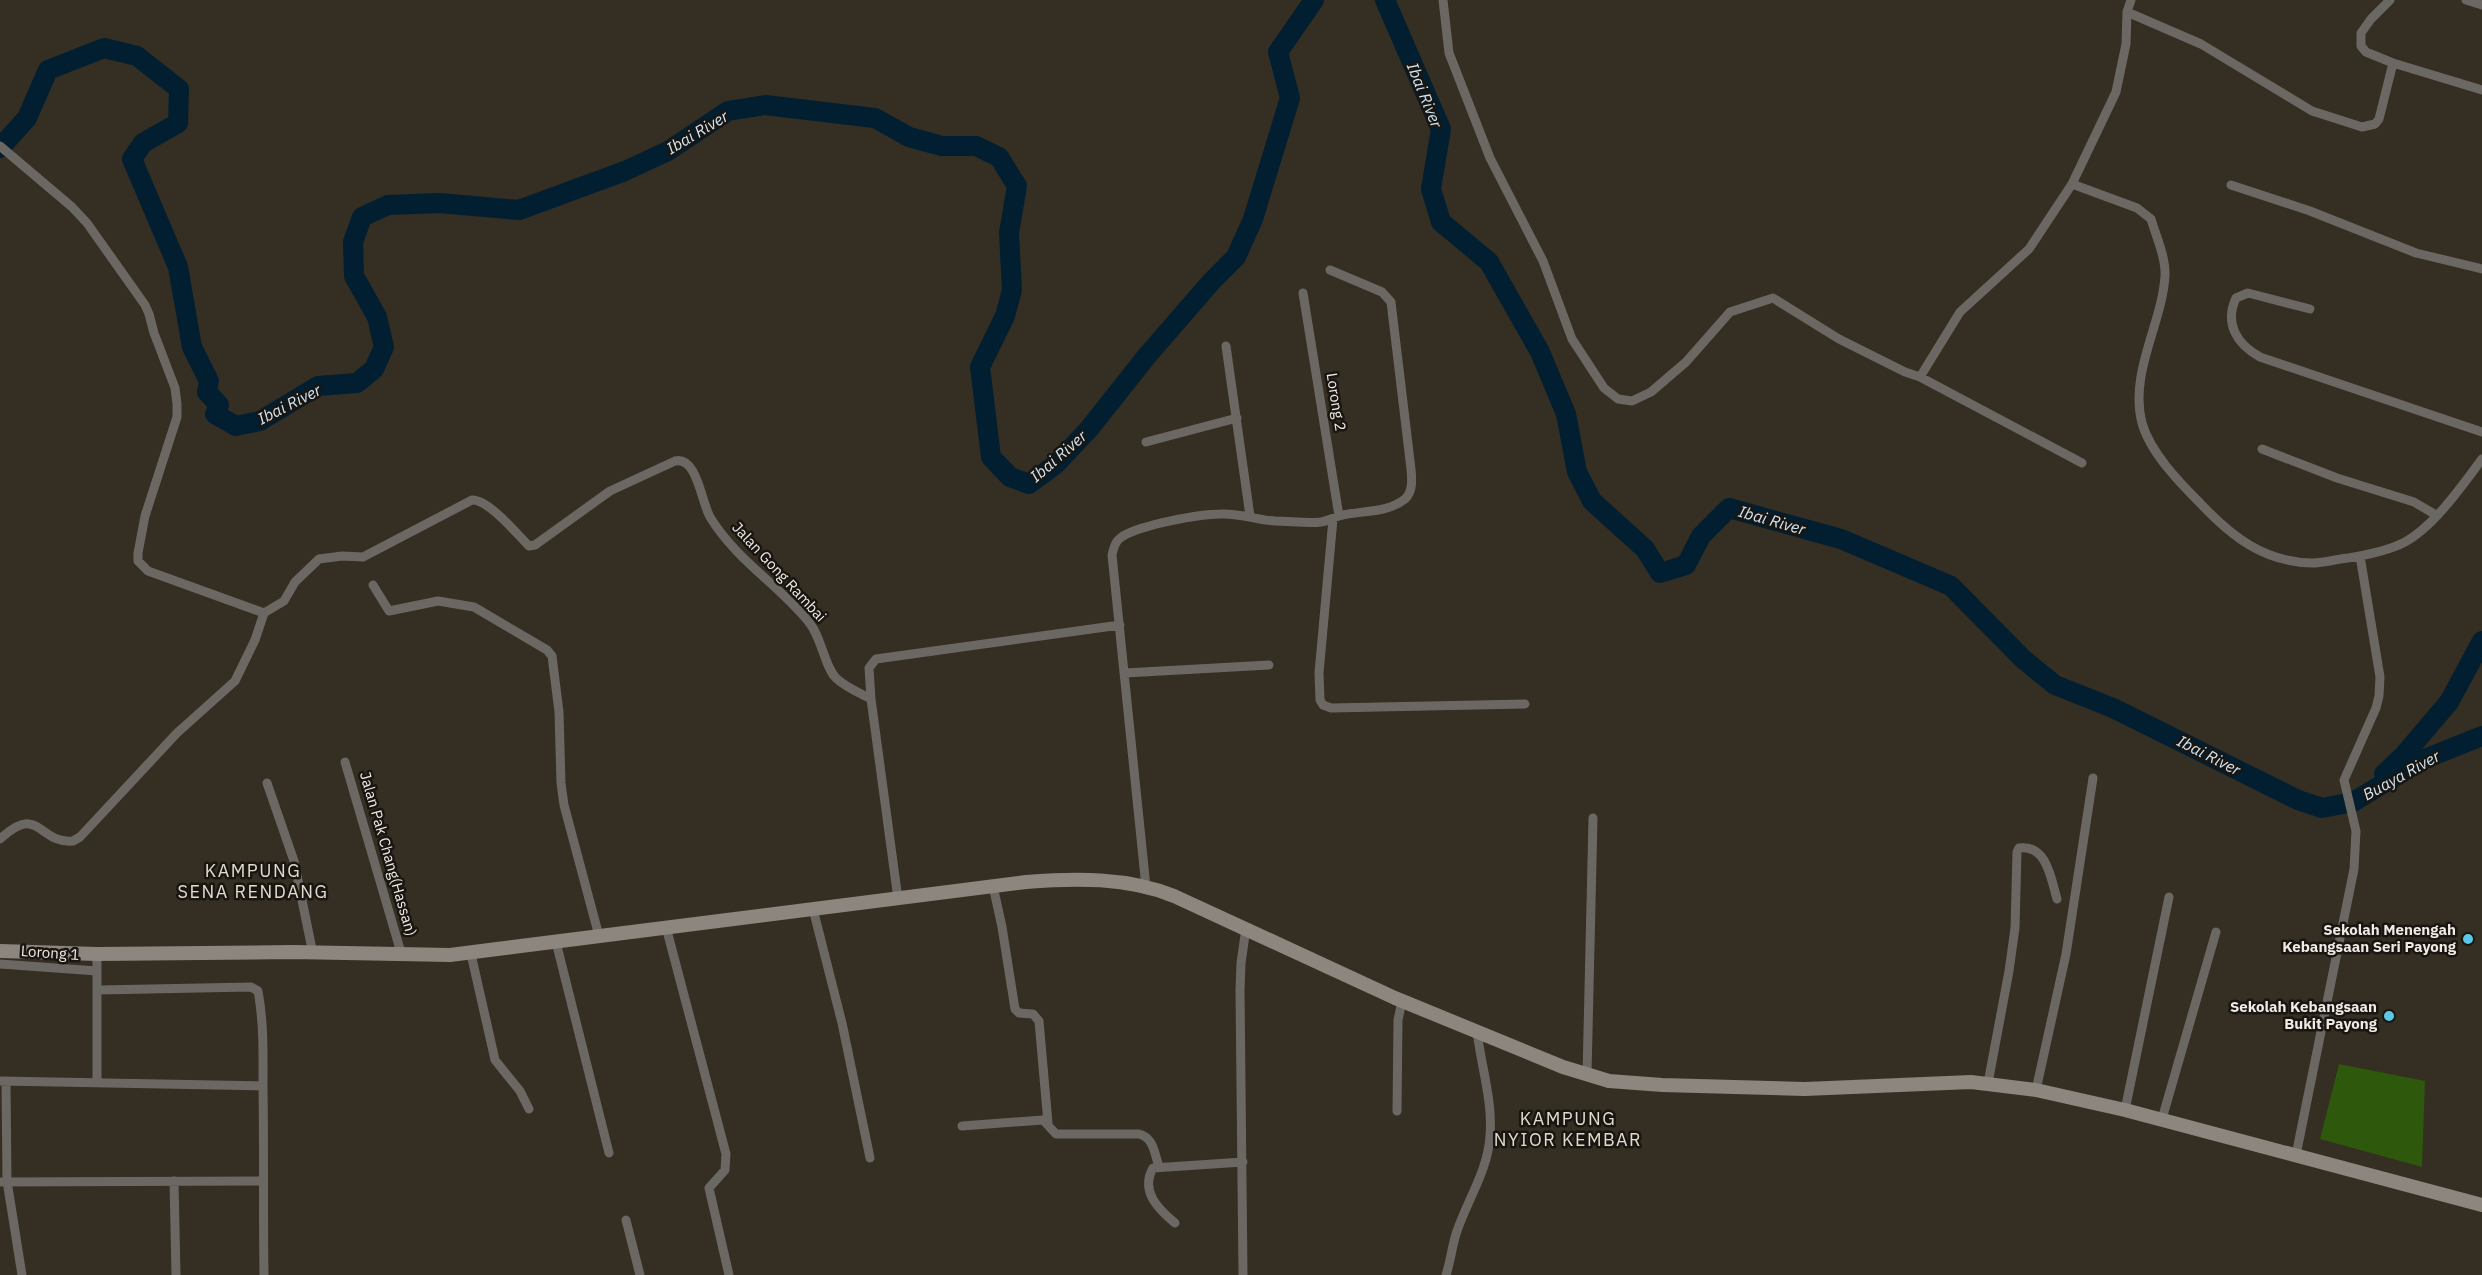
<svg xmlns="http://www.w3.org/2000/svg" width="2482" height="1275" font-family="'IBM Plex Sans',sans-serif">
	<rect width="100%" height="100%" fill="#342e23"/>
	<path fill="#2e580b" d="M2339,1064l86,17 -3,86 -102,-28z"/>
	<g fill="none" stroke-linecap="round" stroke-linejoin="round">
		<path stroke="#021f31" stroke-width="20" d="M1385,0l56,129 -10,60 10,33 48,40 51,90 26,62 11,58 15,29 53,48 15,24 26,-8 15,-29 28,-28 112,31 110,47 72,73 32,26 58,23 185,92 24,8 31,-6 69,-42 60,-24
			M0,148l27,-30 21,-48 56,-22 33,8 42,33 -1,34 -35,20 -11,16 46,108 14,80 17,34 -2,11 12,13 -4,9 21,12 24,-5 58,-35 39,-3 17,-14 10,-22 -7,-30 -23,-41 -1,-34 9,-25 26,-12 51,-2 80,7 106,-39 43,-20 60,-40 37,-6 110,13 34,19 33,9h34l23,11 18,29 -8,47 3,57 -7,26 -25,51 11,90 19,20 19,7 27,-20 33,-35 57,-72 65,-75 25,-25 17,-38 37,-121 -12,-46 36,-52
			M2384,774l20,-19 45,-53 33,-61"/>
		<path stroke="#6b6762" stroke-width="9" d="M1443,0l6,53 41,105 53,103 29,78 32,49 14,11 14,2 19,-9 35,-30 44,-50 43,-14 66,41 66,33 15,5 162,86
			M2390,0l-19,19 -10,14v13l5,6 27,11 89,27
			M2466,0l16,5
			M2127,12l74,32 111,67 50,16 13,-3 4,-5 14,-56
			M0,146l72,61 15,16 58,82 4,9 5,19 21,55 2,16v13l-32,99 -7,37v8l10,10 116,42
			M2072,184l65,24 14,11c5,17 15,39 14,57 -3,48 -36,97 -23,147 8,29 37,59 58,80 32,34 64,59 112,60 12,0 25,-4 36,-5 19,-3 40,-7 57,-16 29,-16 57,-56 77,-83
			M2231,185l79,26 106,42 66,16
			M1303,293l36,223
			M2310,309l-62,-16 -12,5c-12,26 1,46 24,59l222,75
			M1226,346l24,170
			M1920,377l40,-65 69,-63 43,-65 44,-92 10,-48 1,-32 4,-12
			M1146,442l91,-24
			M2262,449l75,29 77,24 22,13
			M1333,519l-14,154 1,27 3,5 8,3 194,-4
			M373,585l16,26 49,-10 36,6 73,43 5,6 7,56 2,71 3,22 35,131
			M264,613l20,-12 11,-19 24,-23 23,-3 21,1 109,-57c16,-1 45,34 57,46l6,-1 75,-54 65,-30c22,-5 26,40 35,56 27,44 67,66 98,104 14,16 16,45 28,57 9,9 24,15 35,21l27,200
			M1125,673l144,-8
			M871,699l-2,-31 7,-9 244,-34
			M345,762l57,194
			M267,783l27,78 19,93
			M0,839c40,-37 37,5 73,2l7,-4 97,-104 58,-52 20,-41 9,-27
			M993,886l9,41 13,82 4,4 14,1 6,7 9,102
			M1146,887l-34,-332c2,-8 3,-14 11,-19 19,-11 75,-22 98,-22 19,-1 36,6 54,7 15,0 32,3 46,1 6,-1 12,-4 18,-6 21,-6 47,-2 66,-17 8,-7 7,-20 6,-30l-20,-167 -9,-10 -52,-22
			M813,909l29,114 28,135
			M666,927l60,227 -1,16 -16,18 20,87
			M556,942l53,211
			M471,954l24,106 25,31 9,18
			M0,964l97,7
			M98,990l153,-3 7,4c6,32 5,64 5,96 1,63 0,125 1,188
			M1587,1075l6,-257
			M0,1081l263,5
			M6,1081l1,100 15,94
			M97,1083v-129
			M1988,1083l21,-112 6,-43 2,-76 2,-4c28,-4 32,31 38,51
			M2036,1090l30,-136 27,-176
			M2125,1110l44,-213
			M1397,1111l1,-91 4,-19
			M2162,1119l54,-187
			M962,1126l81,-6 13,14h83c15,4 15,19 20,32
			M2296,1155l58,-286 2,-38 -12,-51 32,-72 3,-12 1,-19 -20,-121
			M174,1181l2,94
			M0,1182l263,-1
			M626,1220l14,55
			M1175,1223c-17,-14 -35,-32 -22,-55l90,-6
			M1243,1275l-3,-285 1,-27 5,-35
			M1446,1275c5,-15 6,-30 11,-44 11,-32 31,-61 33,-95 3,-35 -9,-70 -13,-105"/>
		<path stroke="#8c867e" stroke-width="14" d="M0,951l97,3 196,-2 157,3 576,-73c49,-4 101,-5 148,14l221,102 168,69 46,14 53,4 143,4 166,-7 65,8 89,20 357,95"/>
	</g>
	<g fill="#5bc8e7" stroke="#191612" stroke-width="2">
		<circle cx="2468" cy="939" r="6"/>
		<circle cx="2389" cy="1016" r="6"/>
	</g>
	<g text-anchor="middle" stroke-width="5" stroke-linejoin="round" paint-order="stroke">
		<g font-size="15" fill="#efeae4" stroke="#191612">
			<text transform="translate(1336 402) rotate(81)" y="5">Lorong 2</text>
			<text transform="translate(779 572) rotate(47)" y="5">Jalan Gong Rambai</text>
			<text transform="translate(388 854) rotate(74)" y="5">Jalan Pak Chang(Hassan)</text>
			<text transform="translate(50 953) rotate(4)" y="5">Lorong 1</text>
		</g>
		<g font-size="15" font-weight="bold" fill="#efeae4" stroke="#191612" text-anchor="end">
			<text x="2456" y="935">Sekolah Menengah<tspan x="2456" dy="17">Kebangsaan Seri Payong</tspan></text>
			<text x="2377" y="1012">Sekolah Kebangsaan<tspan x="2377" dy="17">Bukit Payong</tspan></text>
		</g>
		<g font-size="16" font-style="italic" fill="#d1e6f5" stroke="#191612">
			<text transform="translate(1425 95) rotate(68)" y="6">Ibai River</text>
			<text transform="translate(697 132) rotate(-31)" y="6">Ibai River</text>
			<text transform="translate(289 404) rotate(-27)" y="6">Ibai River</text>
			<text transform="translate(1058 456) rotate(-41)" y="6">Ibai River</text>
			<text transform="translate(1772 520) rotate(16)" y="6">Ibai River</text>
			<text transform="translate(2209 755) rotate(27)" y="6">Ibai River</text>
			<text transform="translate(2401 775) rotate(-29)" y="6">Buaya River</text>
		</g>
		<g font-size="18" letter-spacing="1.5" fill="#e2dacd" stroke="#191612">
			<text x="253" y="877">KAMPUNG<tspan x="253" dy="21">SENA RENDANG</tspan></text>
			<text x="1568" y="1125">KAMPUNG<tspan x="1568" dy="21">NYIOR KEMBAR</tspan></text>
		</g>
	</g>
</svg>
